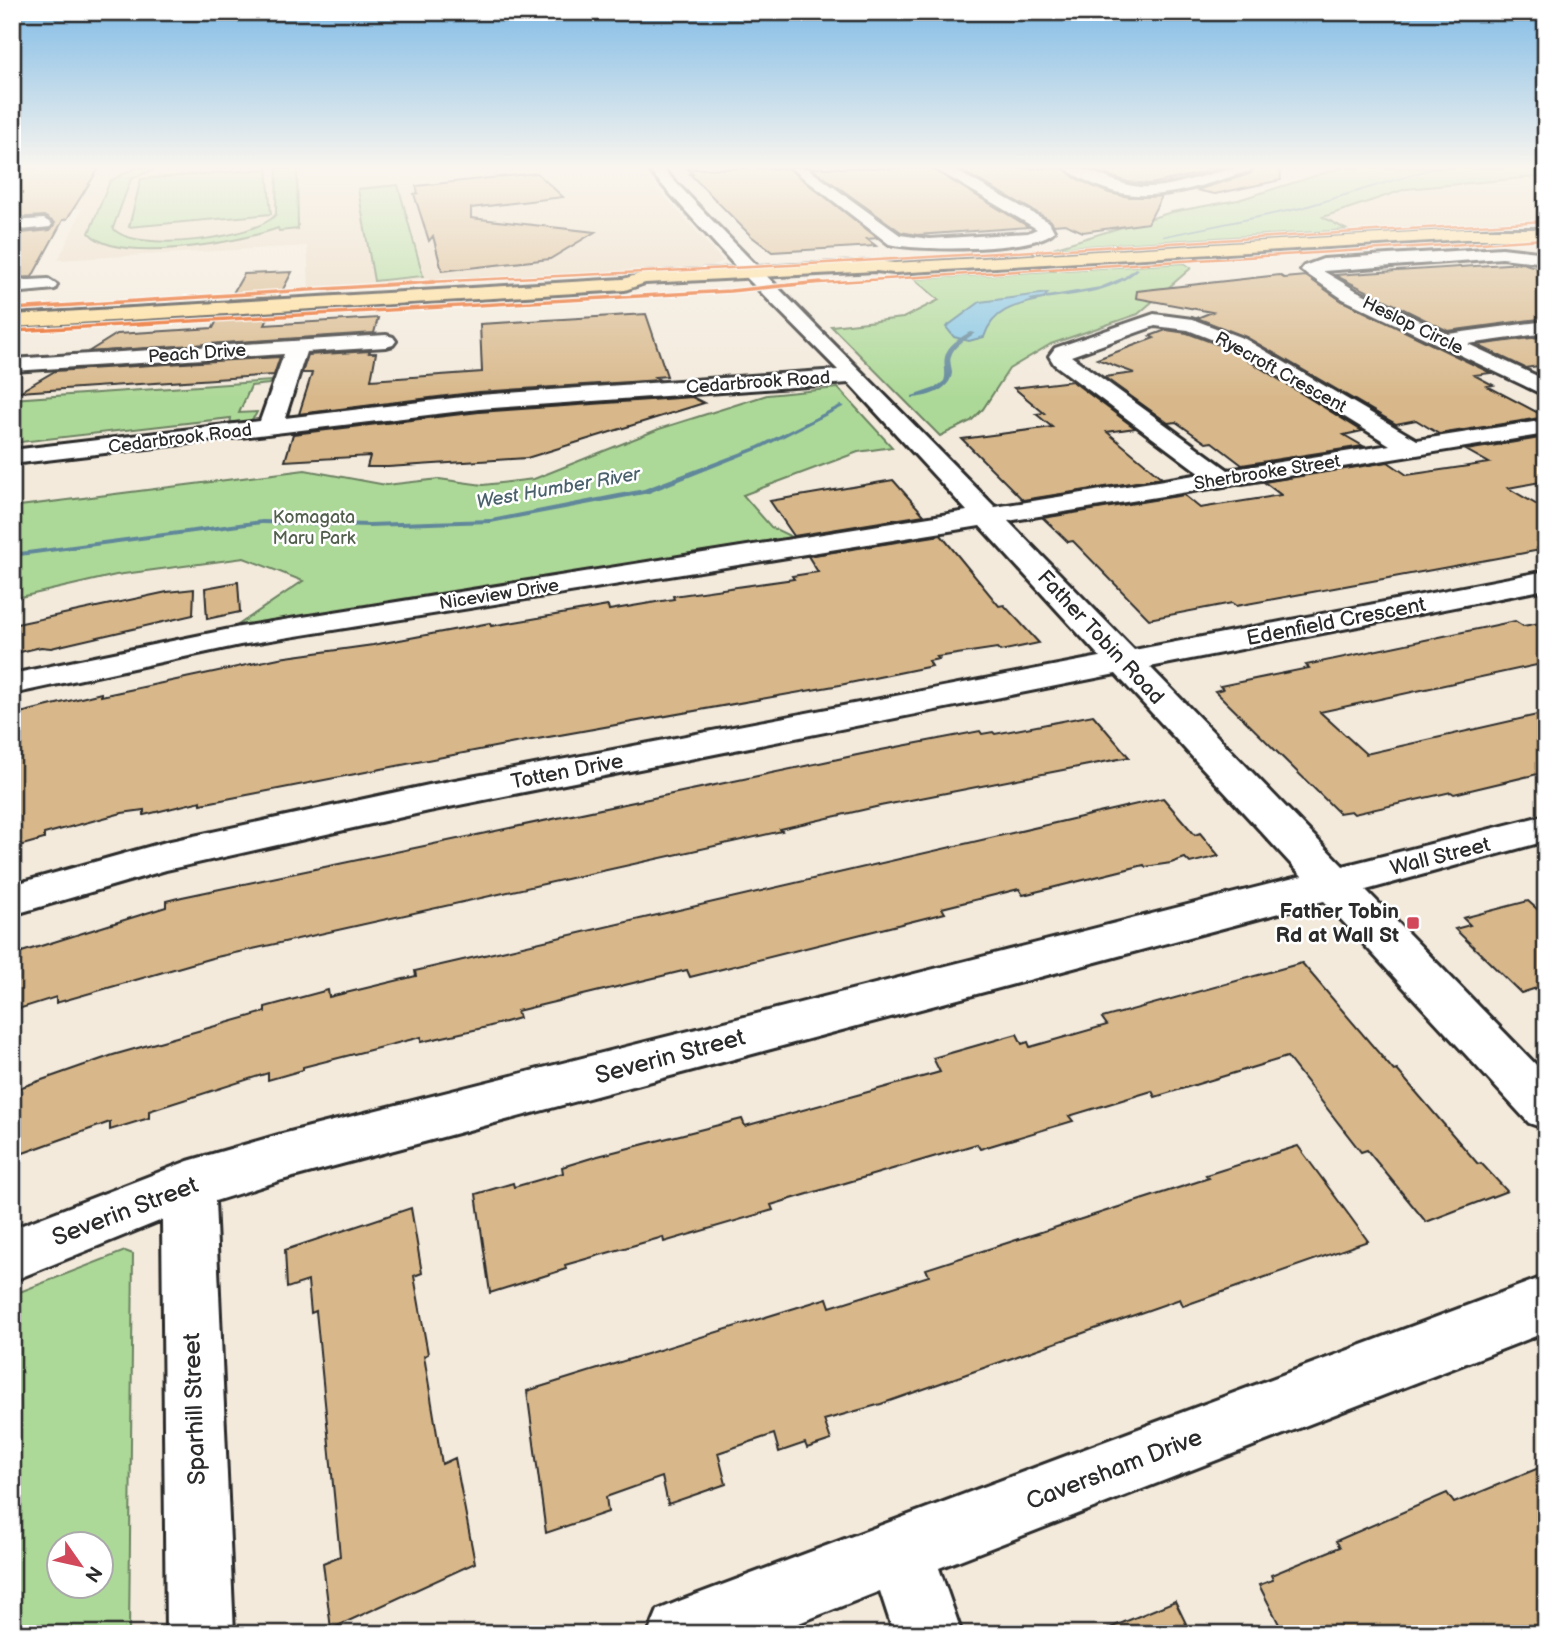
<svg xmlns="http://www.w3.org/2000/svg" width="1558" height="1646" font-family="'Balsamiq Sans',sans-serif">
	<rect width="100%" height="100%" fill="#f3eadc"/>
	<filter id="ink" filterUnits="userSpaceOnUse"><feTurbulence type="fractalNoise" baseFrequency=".0143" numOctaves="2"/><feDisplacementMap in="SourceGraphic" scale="14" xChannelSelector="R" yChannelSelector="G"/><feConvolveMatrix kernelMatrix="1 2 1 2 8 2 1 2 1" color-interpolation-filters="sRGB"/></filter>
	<g filter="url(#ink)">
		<path fill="#ebdbc4" d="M33,168h606l84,93 -14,7 -203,11 -113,3 -84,9 -2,-45 -249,14 25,-52 -71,5v-20z
			M1546,176v43l-199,11 -25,-13 84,-28z"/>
		<path fill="#add998" stroke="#6c8262" stroke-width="2" fill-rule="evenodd" d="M135,168h22l-26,11 -18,49c19,26 145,11 163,-14l1,-46h20l1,61 -19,2 -1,-3c-37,14 -160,37 -189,5l21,-52z
			M1341,168h189l16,5v3l-140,13 -83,28 24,13 -294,18 119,-36 66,-12z
			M267,169l4,45 -142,13 12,-48z
			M398,185l25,91 -49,5 -16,-92z
			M1184,263l7,5 -53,46 -87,30 -42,25 -26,40 -12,12 -31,15 -109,-110 72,-8 36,-18 -25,-21z
			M270,381l-1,3 -18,2 -12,27 18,-1c-4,11 -16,12 -27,13l1,-7 -219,25v-44z
			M838,388l54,59 -34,5 -115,43 28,32 21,10 -560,92 71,-48 -59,-23 -128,17 -104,24v-92l293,-37 81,15 53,-6 44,6 51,-6 125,-50 108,-34z
			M125,1251l8,3 -4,380h-117v-339zM102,1544v42h-42v-42z"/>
		<path fill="#84c5e4" stroke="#60879a" stroke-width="2" d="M1048,293l-5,6c-27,6 -50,10 -59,38l-15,4 -15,-4 -8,-10 34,-25z"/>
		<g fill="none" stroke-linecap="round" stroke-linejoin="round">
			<path fill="#60879a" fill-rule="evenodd" d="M1453,168l-25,3 -126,38 -138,28 -2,-1 139,-29 127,-38z
				M1135,268l4,1c-29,27 -70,25 -107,32l-3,-2 71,-12 24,-10z
				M970,332l5,1c-9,7 -21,12 -24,23 -2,5 1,11 1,17 -2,18 -25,24 -40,25v-2l23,-8 9,-7c3,-9 -1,-16 1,-24 2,-12 15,-19 25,-25z
				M840,405l5,1 -83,42 -113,45 -158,30 -122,4 -107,-3 -250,33v-4l250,-33 107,3 122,-4 153,-30 114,-43z"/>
		</g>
		<path fill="#d8b88b" stroke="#2b2b2b" stroke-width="2" d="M12,168h87l-32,51 -4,1 -31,57 -20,1v-44l38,-4 5,-7 -11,-7 -32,2z
			M788,168l90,70 -11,1 9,7 -104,6 -21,-16 -61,-62h3l-5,-5z
			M811,168h121l97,59 -112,8 -16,-3z
			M956,168h107l12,10 34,15 20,4 33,-1 -14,27 -65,9 -18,-8 -11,1 -4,-5z
			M1086,168h139l-75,16 -22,-2z
			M1254,168h26l1,12 -66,14 -19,-4 54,-16z
			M537,173l26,24 -92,11v10l124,14 -45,27 -108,12 -9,-35 -4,5 -15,-47 4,-1 -2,-7z
			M1522,263l24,7v48l-98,13 -114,-56z
			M292,272l-13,25 -50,3 15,-26z
			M1279,275l5,3 22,-2 36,25 149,72 -17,2 19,10 -6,1 59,31 -107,17 -23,-14 -20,4 -150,-87 -49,-19 15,-6 -76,-14 1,-7z
			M270,314l-5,11 113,-7 -4,15 -286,19 29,-18 96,-6 6,-11z
			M646,314l21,62 -12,1 5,3 -181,12 -180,22 13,-41h-10l6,-18 62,-4 -1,2h7l-5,27 111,-8 -2,-48z
			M1166,330l21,3 43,16 132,82 -18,4 19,11 -121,19 -30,-23 -6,1 -30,-21 -8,1 -64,-46 30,-4 -37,-14 57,-21 -4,-2z
			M1546,336v29l-21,3 -48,-23z
			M280,357l-6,18 -255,17 36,-21z
			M1072,381l63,47 -28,4 55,46 -139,22 -61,-61 90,-12 -16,-13 8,-1 -30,-25z
			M692,397l12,6 -177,55 -139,9h-21l3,-11 -85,5 8,-27 186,-22z
			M1546,437v44l-38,7 38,22v39l-310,57 -4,-3 -83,16 -76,-78 -5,1 -25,-24 141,-23 16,13 81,-13 -17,-13 124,-20 19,13 82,-12 -23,-13z
			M893,480l31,35 -130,21 -24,-35z
			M941,535l58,71 5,-1 35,38 -39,8 -3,-3 -60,9 2,2 -10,2 3,5 -92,19 -325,58 -314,61v-3l-57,14v-5l-22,3 -78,21v5l-32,9v-133l89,-22v3l178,-38 94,-13 117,-22 1,3 117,-20 1,4 65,-11 -1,-3 121,-17 -2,-3 26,-4 -10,-16z
			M238,582l2,30 -33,7 -2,-31z
			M194,589l-1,26 -142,33 -10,-1 -29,7v-29l155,-33z
			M1515,621l8,5 23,-4v41l-226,49 46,42 180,-41v59l-92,22 -3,-2 -97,22 -3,-3 -12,2 -124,-122 8,-2 -3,-3 89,-18 -3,-3z
			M1093,715l36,42 -249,49 -100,23 2,2 -570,127 -156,45v-6l-44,14v-56l154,-48v-6l16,-4 699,-147 99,-19 2,3 11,-2 2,2z
			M1163,798l32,37 5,-2 19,23 -29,7 -5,-5 -14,5 -26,4 -1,-2 -121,30 -4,-6 -77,19 3,5 -255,64 -3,-7 -170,41 2,7 -32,9 -66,15v-5l-118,30v3l-35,10v-7l-119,38v7l-39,12v-8l-98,35v-35l7,-3v-31l94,-33 152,-43v-5l63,-17 1,7 87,-21 -1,-5z
			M1528,901l18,16v68l-25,8 -66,-64 15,-4 -7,-7z
			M1302,963l92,108 3,-1 81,94 3,-1 26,28 -81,31 -59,-72 -6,2 -74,-95 -132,40 -3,-6 -83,25 4,5 -93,28 -3,-5 -206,61 2,5 -109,32 -1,-5 -98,28 1,4 -76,24 -14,-99 37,-11 1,4 49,-14 -1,-6 36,-11 144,-37 3,7 195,-54 -7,-14 84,-24 5,10 6,-2 2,5 77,-22 -5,-7z
			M1298,1146l70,95 -185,65 -3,-7 -299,105 -57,16 7,20 -24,8 -2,-5 -26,9 -5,-18 -56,19 8,31 -58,20 -6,-27 -56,20 2,15 -62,21 -19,-142 300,-93 3,9 99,-31 -3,-7 283,-91 -3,-3z
			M411,1208l11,65 -8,3 14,78 -4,2 18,108 13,-6 20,105 -144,66 -8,-66 17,-7 -24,-245 -5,2 -3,-32 -21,7 -2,-38z
			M1546,1465v169h-262l-25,-49 14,-5 -2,-5 69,-28 -4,-6 111,-48 7,10z
			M1175,1601l16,33h-93v-1z"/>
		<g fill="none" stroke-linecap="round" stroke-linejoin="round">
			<defs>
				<path id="minor" d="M647,168h15c109,115 222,225 333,339l206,-33 -147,-110 -5,-8 6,-8 99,-34 38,5 53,20 172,101 129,-20v14l-538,87 126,129 412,-79v18l-396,78 193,199 203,-51v26l-180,49 180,185v54l-17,-6 -205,-222 -1042,279 -67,21 19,433h-68l-4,-414 -150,61v-52l176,-68 94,-27 1020,-258 -186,-202 -687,137 -263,59 -154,45v-30l154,-43 263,-57 671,-128 -120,-131 -740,119 -228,49v-20l228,-47 727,-116 -118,-128 -370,26 -467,55v-14l248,-29 24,-67 -272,17v-12l374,-24 7,2 3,4 -3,4 -7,2 -80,5 -21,66 194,-23 359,-25 -100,-101zM1155,326l33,4 43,17 159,98 -162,25 -157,-114z
					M791,168h16l93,67 30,4 98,-6 9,-4 -103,-61h17l98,54 5,9c-18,21 -137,20 -165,13z
					M1066,168c30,-1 52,21 84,19 35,-1 66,-20 101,-19l-2,3c-54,16 -106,39 -160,11 -8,-4 -17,-8 -23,-14z
					M44,219l8,5 -2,3 -38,4v-10z
					M1502,248l44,5v10l-44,-5 -179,13 34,20 91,43 98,-13v12l-78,11 78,36v16l-203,-97 -42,-29 3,-4 19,-7z
					M48,279l9,6 -2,4 -43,4v-12z
					M1546,1276v56l-607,236 23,66h-68l-14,-43 -109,43h-123l10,-24 24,-10z"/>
				<path id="major" d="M1465,229h81v10h-81l-571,34 -18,-2 -231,12 -20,7 -613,37v-12l611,-36 20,-6 233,-12 18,2z"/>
			</defs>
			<use href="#minor" stroke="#2b2b2b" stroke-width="6"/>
			<use href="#major" stroke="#2b2b2b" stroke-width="6"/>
			<use href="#minor" fill="#fff" fill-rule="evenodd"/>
			<use href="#major" fill="#ffdd96" fill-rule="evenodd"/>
			<defs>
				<path id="cycleway-far1" d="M385,284l407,-19 754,-44
					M803,284l743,-45"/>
				<path id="cycleway" d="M12,309l422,-27
					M12,331l718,-40 91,-9"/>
			</defs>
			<use href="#cycleway-far1" stroke="#fff" stroke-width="4.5"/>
			<use href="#cycleway" stroke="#fff" stroke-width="6"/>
			<use href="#cycleway-far1" stroke="#e8590c" stroke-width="2.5"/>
			<use href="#cycleway" stroke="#e8590c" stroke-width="3.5"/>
		</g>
	</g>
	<linearGradient id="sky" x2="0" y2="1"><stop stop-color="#80bbe6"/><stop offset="0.42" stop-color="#faf6ef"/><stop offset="1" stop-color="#faf6ef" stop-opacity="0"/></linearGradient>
	<rect width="1558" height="398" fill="url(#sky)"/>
	<rect fill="#d1495b" stroke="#fff" stroke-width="2.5" x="1406" y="916" width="14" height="14" rx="3.5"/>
	<g text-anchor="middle" stroke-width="5" stroke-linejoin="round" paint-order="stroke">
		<g font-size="18" fill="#2b2b2b" stroke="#fff">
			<text transform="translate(1413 325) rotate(26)" y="6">Heslop Circle</text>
			<text transform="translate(197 353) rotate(-4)" y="6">Peach Drive</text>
			<text transform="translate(1281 372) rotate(29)" y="6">Ryecroft Crescent</text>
			<text transform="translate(758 382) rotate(-4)" y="6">Cedarbrook Road</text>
			<text transform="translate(180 438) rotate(-7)" y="6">Cedarbrook Road</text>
			<text transform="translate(1267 472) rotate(-9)" y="6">Sherbrooke Street</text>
			<text transform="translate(499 594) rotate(-9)" y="6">Niceview Drive</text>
		</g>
		<g font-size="18" fill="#525f4c" stroke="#fff">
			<text x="314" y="523">Komagata<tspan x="314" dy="21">Maru Park</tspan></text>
		</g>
		<g font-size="19" font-style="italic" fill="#4a616c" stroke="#fff">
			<text transform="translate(558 487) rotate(-10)" y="7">West Humber River</text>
		</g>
		<g font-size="21" fill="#2b2b2b" stroke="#fff">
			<text transform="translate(1336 621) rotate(-11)" y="7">Edenfield Crescent</text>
			<text transform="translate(1101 637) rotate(47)" y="7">Father Tobin Road</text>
			<text transform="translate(567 771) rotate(-11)" y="7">Totten Drive</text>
			<text transform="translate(1440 856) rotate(-14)" y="7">Wall Street</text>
		</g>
		<g font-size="21" font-weight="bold" fill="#2b2b2b" stroke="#fff" text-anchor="end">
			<text x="1399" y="918">Father Tobin<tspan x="1399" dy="24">Rd at Wall St</tspan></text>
		</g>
		<g font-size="24" fill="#2b2b2b" stroke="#fff">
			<text transform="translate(670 1056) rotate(-15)" y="8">Severin Street</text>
			<text transform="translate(125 1211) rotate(-21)" y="8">Severin Street</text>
			<text transform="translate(194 1409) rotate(-92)" y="8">Sparhill Street</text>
			<text transform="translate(1114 1469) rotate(-21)" y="8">Caversham Drive</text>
		</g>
	</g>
	<rect width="1558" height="1646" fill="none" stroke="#fff" stroke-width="42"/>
	<rect x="21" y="21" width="1516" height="1604" fill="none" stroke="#2b2b2b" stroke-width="2.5" filter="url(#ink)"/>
	<g transform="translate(80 1565) rotate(124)"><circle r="33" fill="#ffffff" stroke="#aaaaaa" stroke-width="2"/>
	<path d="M0-5L12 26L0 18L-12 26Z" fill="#d1495b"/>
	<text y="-10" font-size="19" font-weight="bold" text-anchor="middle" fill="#2b2b2b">N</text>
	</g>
</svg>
